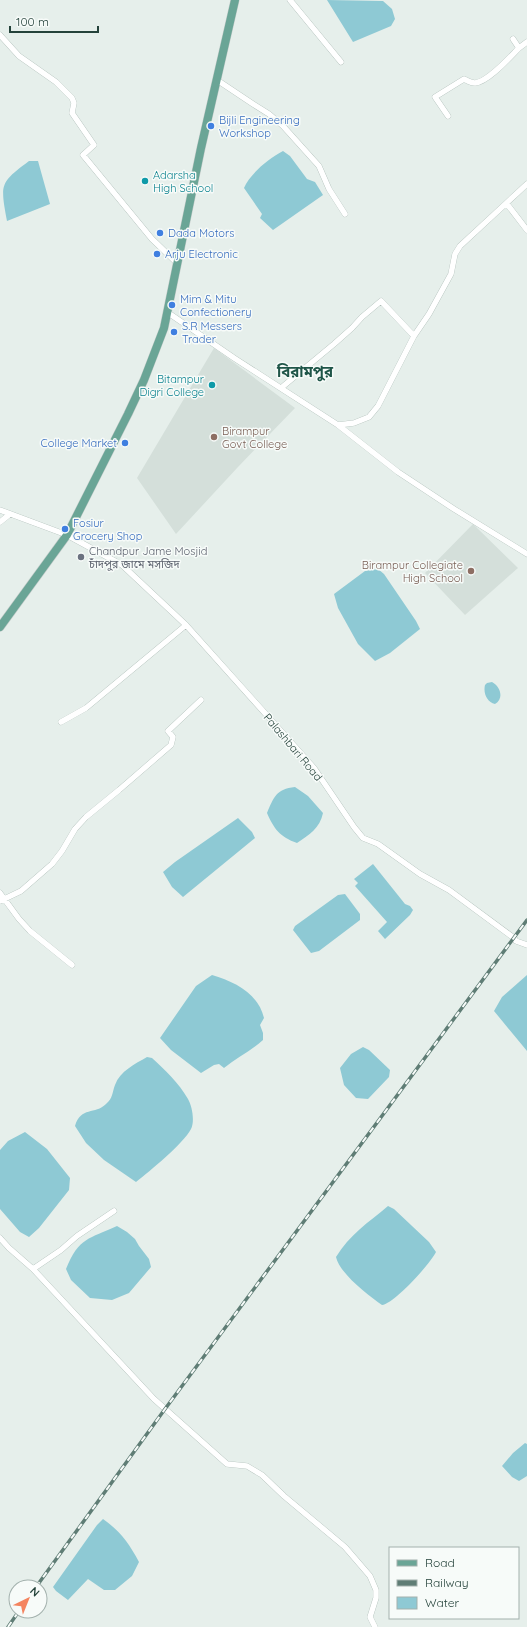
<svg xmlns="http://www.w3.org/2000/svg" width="527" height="1627" font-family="Quicksand,'Noto Sans Bengali',sans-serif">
	<rect width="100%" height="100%" fill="#e6efeb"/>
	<path fill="#d4dfda" d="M214,348l81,60 -57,59 -62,67 -39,-56z
		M473,524l45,44 -53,47 -40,-42z"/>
	<path fill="#8ec9d4" d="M327,0l56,1 9,8 3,10 -4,7 -38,16z
		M283,151l7,5 17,23 8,3 8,13 -50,35 -13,-12 2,-4 -18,-26c6,-14 25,-30 39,-37z
		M29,161h9l12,43 -43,17c-7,-38 -7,-38 22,-60z
		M378,569l6,5 32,47 4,8 -30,24 -15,8 -17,-17 -20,-36 -4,-14 31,-23z
		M492,682c9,5 12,17 3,22 -8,-2 -12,-11 -10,-19l2,-2z
		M295,787l13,9 15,17c-3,15 -14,22 -26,30 -17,-6 -23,-14 -30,-30 7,-16 9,-24 28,-26z
		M238,818l14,14 3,6 -72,59 -11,-10 -9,-15 12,-10z
		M373,864l32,40 5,2 3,4 -3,5 -25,24 -7,-8 9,-9 -32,-36 3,-3 -4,-4z
		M345,894l15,20v6l-41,31 -8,2 -18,-23 2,-4 43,-31z
		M212,975c23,7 46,18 52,43l-4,7 3,8v7c-12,11 -27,18 -39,28l-5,-4 -5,1 -13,8 -30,-23 -11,-12 36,-52z
		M527,975v76l-33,-40 8,-14z
		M363,1047l6,3 21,20 -1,7 -21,22 -12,-1 -12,-13 -4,-17 11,-14z
		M147,1057l5,1c13,12 27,25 36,41 4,7 7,22 3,30 -8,15 -41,42 -55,53l-32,-22 -18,-17 -11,-17c6,-20 20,-11 31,-22 7,-6 6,-11 9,-19 5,-14 20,-21 32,-28z
		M25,1132l22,17 23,29 -1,12 -30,38 -10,9 -9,-5 -20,-23v-59l8,-9z
		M388,1206l6,3 35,33 7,10c-6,12 -42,52 -54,53 -14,-10 -42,-31 -46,-48 13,-22 33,-35 52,-51z
		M117,1226l10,6 8,7 4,7 10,13 2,8 -22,26 -17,7 -22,-2 -19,-18 -5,-11c13,-32 23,-30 51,-43z
		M525,1443l2,1v32l-8,5 -7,-4 -10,-11 11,-13z
		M103,1519c17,12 26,24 36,43l-7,14 -17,14h-11l-16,-11 -20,21 -12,-9 -3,-4 44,-62z"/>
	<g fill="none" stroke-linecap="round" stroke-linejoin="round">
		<defs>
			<path id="minor" d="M290,0l51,62
				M0,35l19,21 37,26 16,16 2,5 -2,10 22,32 -11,10 69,84 25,24
				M519,48l8,-6
				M217,80l36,24 16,10 14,12 36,40 10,23 16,25
				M448,116l-13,-19 29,-18c4,2 7,4 11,4 13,-1 35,-26 44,-35l-6,-9
				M507,204l20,26
				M167,312l67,46 104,67 60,47 56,37 73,45
				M281,388l53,-44 18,-16 10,-11 19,-16 33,35
				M338,425l16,-2 15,-6 9,-11 36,-70 15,-22 22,-40 4,-20 5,-8 67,-62
				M0,510l67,25 55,30 64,60 128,143 40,59 9,11 15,6 42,30 29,16 65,48 2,3 11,4
				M0,522l10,-8
				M61,722l25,-14 100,-83
				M0,893l19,26 11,12 42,34
				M0,901l21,-10 31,-27 10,-13 13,-22 11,-12 33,-27 52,-45 2,-8 -5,-6 33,-31
				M0,1238l9,10 24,21 121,130 73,65 20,2 15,9 22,21 61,51 25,29 6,14v8l-6,19 5,10
				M33,1269l28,-19 16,-14 37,-25"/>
			<path id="primary" d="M0,627l67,-92 61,-121 16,-34 20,-52 37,-180 34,-148"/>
		</defs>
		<use href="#minor" stroke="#a8b8b2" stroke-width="6"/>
		<use href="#primary" stroke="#c2cac8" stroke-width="9"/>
		<use href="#minor" stroke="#fff" stroke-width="5.5"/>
		<use href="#primary" stroke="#6aa596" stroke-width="8"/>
		<defs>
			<path id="rail" d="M36,1587l129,-178 362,-489
				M8,1627l11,-16"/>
		</defs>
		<use href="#rail" stroke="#5f7d75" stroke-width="3.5"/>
		<use href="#rail" stroke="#f7fbf9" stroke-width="2" stroke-dasharray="6" stroke-linecap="butt"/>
	</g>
	<g fill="#3f7fe0" stroke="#f7fbf9" stroke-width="1.5">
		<circle cx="211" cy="126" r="4"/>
		<circle cx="160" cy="233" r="4"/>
		<circle cx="157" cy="254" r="4"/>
		<circle cx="172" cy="305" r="4"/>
		<circle cx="174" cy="332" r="4"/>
		<circle cx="125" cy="443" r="4"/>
		<circle cx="65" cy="529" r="4"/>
	</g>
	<g fill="#0f9aa8" stroke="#f7fbf9" stroke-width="1.5">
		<circle cx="145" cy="181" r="4"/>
		<circle cx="212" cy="385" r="4"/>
	</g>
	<g fill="#8d6e63" stroke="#f7fbf9" stroke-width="1.5">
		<circle cx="214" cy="437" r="4"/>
		<circle cx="471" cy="571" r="4"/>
	</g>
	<circle fill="#6b7280" stroke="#f7fbf9" stroke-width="1.5" cx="81" cy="557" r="4"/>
	<g text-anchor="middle" stroke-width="3" stroke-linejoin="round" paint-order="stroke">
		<g font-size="11" fill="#366cbe" stroke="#f7fbf9" text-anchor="start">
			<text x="219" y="124">Bijli Engineering<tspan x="219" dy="13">Workshop</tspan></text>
			<text x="168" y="237">Dada Motors</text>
			<text x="165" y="258">Arju Electronic</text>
			<text x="180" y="303">Mim &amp; Mitu<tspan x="180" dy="13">Confectionery</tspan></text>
			<text x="182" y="330">S.R Messers<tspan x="182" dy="13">Trader</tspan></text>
			<text x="117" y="447" text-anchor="end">College Market</text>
			<text x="73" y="527">Fosiur<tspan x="73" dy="13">Grocery Shop</tspan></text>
		</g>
		<g font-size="11" fill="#0d838f" stroke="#f7fbf9" text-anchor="start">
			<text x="153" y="179">Adarsha<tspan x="153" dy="13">High School</tspan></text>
			<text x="204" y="383" text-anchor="end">Bitampur<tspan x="204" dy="13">Digri College</tspan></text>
		</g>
		<g font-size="11" fill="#785e54" stroke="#f7fbf9" text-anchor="start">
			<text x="222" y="435">Birampur<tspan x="222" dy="13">Govt College</tspan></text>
			<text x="463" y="569" text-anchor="end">Birampur Collegiate<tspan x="463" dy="13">High School</tspan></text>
		</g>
		<g font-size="11" fill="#5b616d" stroke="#f7fbf9" text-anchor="start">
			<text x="89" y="555">Chandpur Jame Mosjid<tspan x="89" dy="13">চাঁদপুর জামে মসজিদ</tspan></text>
		</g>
		<g font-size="11" fill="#24423a" stroke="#f7fbf9">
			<text transform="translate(293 747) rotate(50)" y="4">Palashbari Road</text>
		</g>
		<g font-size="15" font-weight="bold" fill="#1f5548" stroke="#f7fbf9">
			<text x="305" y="377">বিরামপুর</text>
		</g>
	</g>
	<rect x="389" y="1547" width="130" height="72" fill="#f7fbf9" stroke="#a3b1ad"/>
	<rect x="397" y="1560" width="20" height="6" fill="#6aa596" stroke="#a3b1ad"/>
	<text x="425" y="1567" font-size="12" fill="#24423a">Road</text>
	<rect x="397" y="1580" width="20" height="6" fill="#5f7d75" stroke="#a3b1ad"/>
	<text x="425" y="1587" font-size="12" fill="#24423a">Railway</text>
	<rect x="397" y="1597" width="20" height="12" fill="#8ec9d4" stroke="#a3b1ad"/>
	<text x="425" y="1607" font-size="12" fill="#24423a">Water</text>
	<g transform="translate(28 1599) rotate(43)"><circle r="19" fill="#f7fbf9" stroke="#a3b1ad"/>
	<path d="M0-3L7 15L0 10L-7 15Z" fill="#f4845f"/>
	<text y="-6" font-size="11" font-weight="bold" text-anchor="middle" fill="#24423a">N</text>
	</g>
	<path d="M10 26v6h88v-6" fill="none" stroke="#24423a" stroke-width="2"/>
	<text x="16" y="26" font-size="12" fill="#24423a" stroke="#f7fbf9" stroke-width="3" paint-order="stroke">100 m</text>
</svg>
